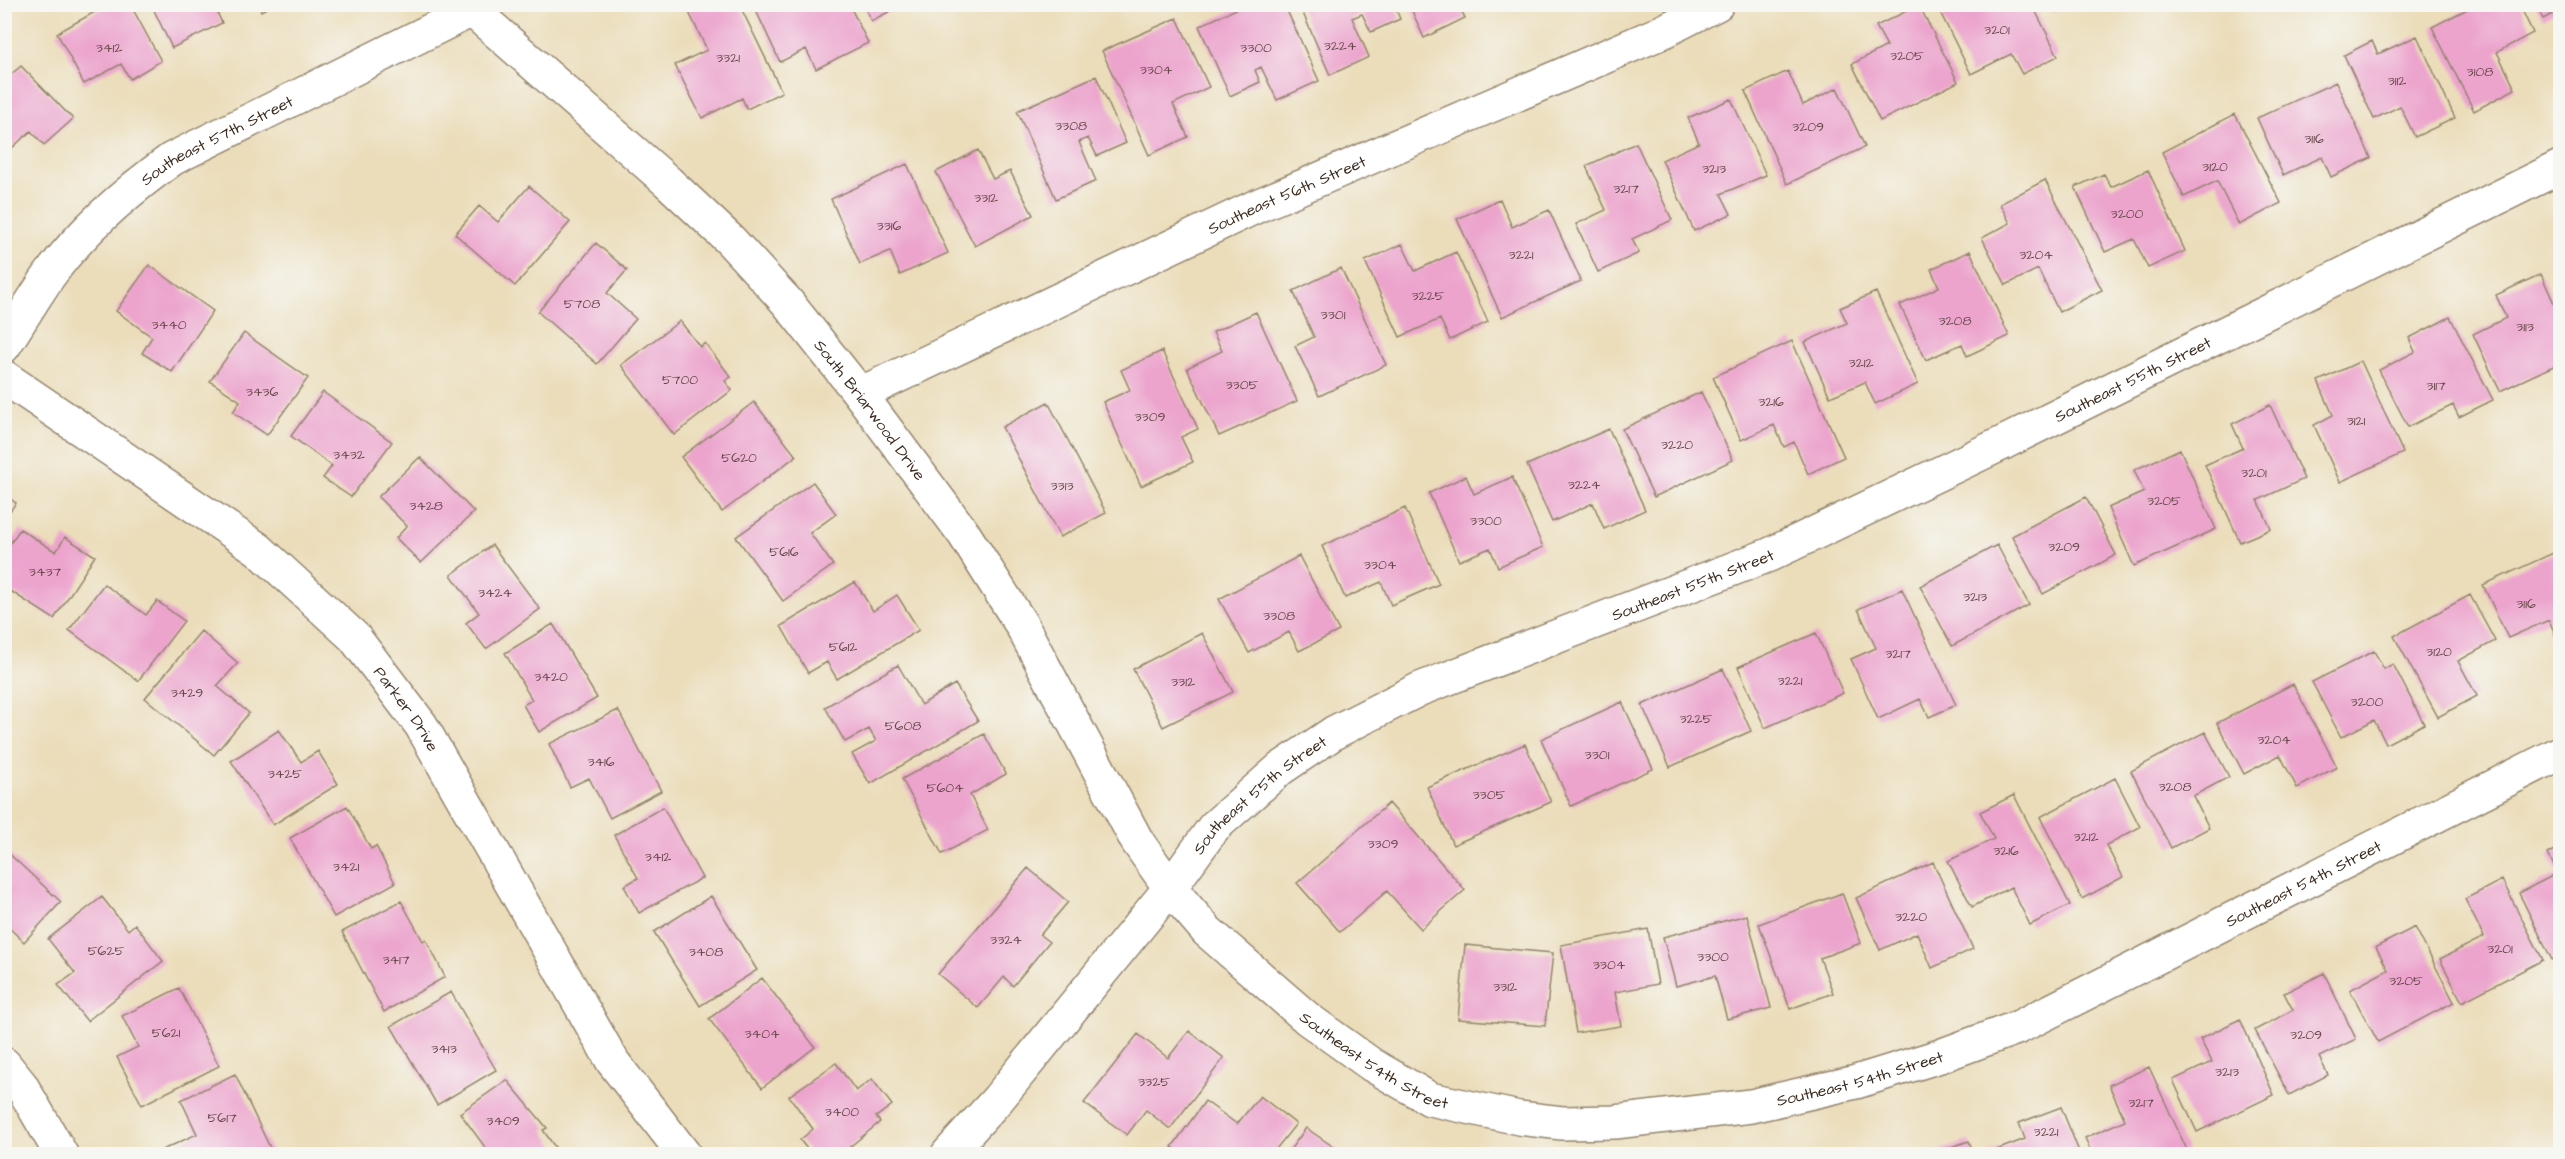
<svg xmlns="http://www.w3.org/2000/svg" width="2565" height="1159" font-family="'Architects Daughter',sans-serif">
	<rect width="100%" height="100%" fill="#f6f6f2"/>
	<filter id="ink" filterUnits="userSpaceOnUse"><feTurbulence type="fractalNoise" baseFrequency=".0167" numOctaves="2"/><feDisplacementMap in="SourceGraphic" scale="12" xChannelSelector="R" yChannelSelector="G"/><feConvolveMatrix kernelMatrix="1 2 1 2 8 2 1 2 1" color-interpolation-filters="sRGB"/></filter>
	<filter id="wash" filterUnits="userSpaceOnUse"><feTurbulence type="fractalNoise" baseFrequency=".008" numOctaves="4" result="noise"/><feDisplacementMap in="SourceGraphic" scale="24" xChannelSelector="R" yChannelSelector="G"/><feGaussianBlur stdDeviation="1.35" result="paint"/><feColorMatrix in="noise" values="0 0 0 0 0 0 0 0 0 0 0 0 0 0 0 0 0 1.4 0 .05"/><feComposite in="paint" operator="in"/></filter>
	<g filter="url(#wash)">
		<rect width="100%" height="100%" fill="#ebddba"/>
		<g id="blocks">
			<path fill="#eca4cd" d="M109,4h21l31,57 -31,18 -9,-15 -37,20 -27,-51z
				M151,4h62l9,19 -50,25z
				M258,4h16l-13,7z
				M685,4h54l43,88 -35,17 -5,-11 -40,20 -27,-53 32,-15z
				M753,4h96l19,39 -52,26 -10,-20 -26,13z
				M863,4h41l-33,17z
				M1247,4h37l35,77 -42,19 -16,-33 -6,3 5,12 -30,14 -31,-70z
				M1299,4h95l6,15 -29,13 -9,-18 -10,4 17,39 -39,18z
				M1409,4h49l7,14 -41,20z
				M1936,4h96l26,52 -36,18 -11,-20 -40,20z
				M2051,4h18l-14,8z
				M2477,4h42l14,29 -36,19 18,37 -41,22 -42,-84z
				M2535,4h25v6l-17,9z
				M1919,5l39,77 -78,39 -28,-57 35,-18 -11,-20z
				M1177,18l32,69 -36,17 15,33 -39,18 -47,-104z
				M2417,36l38,82 -40,19 -15,-31 -26,13 -30,-64 28,-14 6,13z
				M21,66l52,53 -29,26 -13,-14 -27,24v-75z
				M1788,71l15,34 34,-17 28,59 -78,37 -42,-93z
				M1096,76l30,67 -29,13 -9,-18 -9,4 17,39 -40,18 -39,-88z
				M2336,82l35,76 -40,19 -9,-20 -39,18 -26,-57z
				M1731,99l35,76 -45,19 10,20 -37,17 -32,-71 37,-17 -11,-25z
				M2235,114l46,89 -42,22 -22,-44 -33,16 -22,-45z
				M1636,143l36,77 -40,19 7,14 -41,19 -22,-48 30,-14 -20,-44z
				M978,150l15,29 17,-8 23,44 -58,31 -39,-74z
				M907,164l41,89 -48,22 -10,-24 -30,13 -29,-65z
				M2148,170l37,81 -37,17 -14,-29 -29,13 -30,-65 29,-13 7,13z
				M2045,180l57,110 -43,22 -21,-43 -32,16 -24,-47 28,-15 -10,-19z
				M529,186l41,36 -55,64 -60,-52 24,-28 19,16z
				M1500,199l12,28 37,-17 32,71 -79,36 -45,-98z
				M596,243l31,27 -20,23 29,26 -39,45 -59,-52z
				M1402,244l13,27 41,-19 32,70 -38,18 -10,-21 -40,18 -35,-76z
				M1970,251l39,85 -42,20 -5,-12 -36,16 -26,-55 39,-18 -8,-18z
				M149,265l64,46 -41,61 -30,-19 10,-16 -36,-26z
				M1341,268l45,97 -67,31 -24,-50 19,-9 -21,-46z
				M2541,274l19,43v46l-60,28 -27,-57 33,-16 -10,-23z
				M1876,292l42,92 -43,20 -10,-22 -35,15 -25,-55 42,-19 -7,-15z
				M1256,312l41,89 -78,35 -32,-68 35,-17 -9,-19z
				M2450,317l43,83 -34,17 -6,-12 -45,22 -29,-57 36,-18 -6,-14z
				M680,321l20,26 5,-4 26,34 -6,4 7,9 -58,45 -53,-70z
				M244,333l64,45 -41,57 -34,-23 7,-11 -30,-20z
				M1792,341l52,116 -36,17 -14,-32 -10,5 -10,-22 -33,15 -28,-63z
				M1162,351l36,78 -17,8 12,25 -52,24 -38,-84 27,-12 -9,-20z
				M2361,361l42,92 -63,29 -26,-57 19,-10 -15,-34z
				M323,392l69,50 -41,55 -28,-19 9,-12 -41,-30z
				M1701,392l32,68 -79,37 -32,-68z
				M754,402l42,54 -74,56 -41,-55z
				M1048,402l58,111 -46,24 -58,-110z
				M2270,405l34,74 -46,21 13,29 -31,13 -35,-77 38,-17 -11,-24z
				M1609,429l36,81 -41,19 -11,-26 -41,19 -25,-57z
				M2180,449l36,80 -82,37 -26,-58 36,-16 -10,-22z
				M420,457l54,55 -53,51 -25,-25 11,-12 -29,-29z
				M1466,476l8,18 38,-17 31,70 -45,20 -8,-19 -31,13 -30,-68z
				M813,482l23,32 -26,19 23,32 -50,36 -47,-64z
				M4,495l12,8 -12,16z
				M2086,497l30,58 -73,39 -31,-58z
				M1405,508l34,76 -48,21 -10,-23 -36,16 -23,-52z
				M20,529l36,23 9,-15 30,19 -41,63 -50,-32v-34z
				M492,545l48,64 -54,40 -20,-26 13,-10 -28,-38z
				M1997,545l32,60 -77,41 -32,-60z
				M2560,550v96l-11,-26 -41,18 -25,-53z
				M1299,556l40,75 -40,20 -10,-19 -40,21 -30,-54z
				M855,582l18,29 24,-16 22,35 -82,49 -10,-17 -19,11 -27,-47z
				M104,584l42,31 11,-14 27,20 -46,60 -69,-51z
				M1902,589l54,116 -27,12 -9,-18 -42,20 -27,-60 25,-11 -18,-39z
				M2470,595l25,46 -37,20 19,35 -39,21 -44,-81z
				M553,624l44,74 -58,34 -16,-27 9,-5 -27,-47z
				M201,631l37,32 -21,23 32,27 -35,42 -69,-57z
				M1202,633l31,59 -70,35 -30,-58z
				M1816,633l27,60 -78,35 -27,-61z
				M2374,651l10,18 9,-5 31,60 -38,20 -12,-24 -33,17 -29,-55z
				M898,665l23,40 34,-21 23,37 -108,63 -18,-30 24,-13 -7,-12 -24,13 -20,-35z
				M1723,669l28,62 -81,36 -28,-62z
				M2293,684l44,83 -40,21 -17,-33 -36,19 -27,-51z
				M1622,702l31,67 -82,37 -30,-67z
				M618,710l43,81 -51,27 -21,-40 -19,9 -21,-43z
				M279,730l22,32 17,-11 20,33 -65,41 -42,-64z
				M2205,732l24,45 -36,19 16,32 -38,20 -40,-77z
				M984,734l22,40 -36,21 18,35 -46,24 -40,-75z
				M1525,744l26,58 -98,43 -26,-58z
				M2115,778l25,49 -34,18 17,32 -41,22 -42,-82z
				M2014,795l56,110 -40,20 -19,-38 -39,20 -24,-46 46,-22 -14,-27z
				M1389,803l76,87 -44,39 -34,-38 -47,41 -43,-49z
				M347,806l24,43 5,-3 19,37 -61,34 -44,-79z
				M663,807l39,71 -63,35 -15,-27 14,-8 -24,-43z
				M2560,847v109l-8,4 -33,-67 39,-20 -10,-19z
				M4,849l57,53 -37,40 -20,-19z
				M1933,862l40,87 -41,19 -15,-35 -37,17 -24,-52z
				M1028,868l40,34 -28,33 9,7 -36,44 -9,-9 -26,31 -40,-34z
				M2502,880l41,80 -81,42 -22,-43 44,-22 -19,-38z
				M1842,893l19,50 -41,15 13,35 -43,16 -31,-85z
				M711,896l46,74 -57,36 -46,-74z
				M102,897l26,33 7,-6 28,37 -76,60 -29,-36 17,-12 -27,-34z
				M401,901l22,40 3,-2 19,38 -61,35 -42,-80z
				M1747,915l24,93 -44,11 -12,-43 -39,10 -13,-49z
				M2415,927l39,75 -76,40 -28,-52 38,-20 -12,-23z
				M1648,929l10,55 -43,8 6,34 -45,7 -15,-88z
				M1465,945l88,8 -8,73 -87,-7z
				M2324,973l32,66 -37,18 9,18 -39,20 -34,-65 38,-20 -9,-17z
				M762,978l53,69 -53,41 -53,-69z
				M179,988l40,78 -77,39 -25,-48 21,-10 -16,-31z
				M451,992l45,78 -59,35 -46,-79z
				M2240,1019l34,76 -77,37 -24,-52 39,-18 -12,-23z
				M1189,1031l35,27 -54,71 -24,-19 -19,25 -43,-32 54,-69 30,24z
				M836,1063l20,28 16,-12 20,26 -16,12 4,5 -39,32h-30l-11,-14 13,-11 -24,-33z
				M2149,1067l38,83 -11,4h-84l-7,-16 40,-18 -16,-35z
				M235,1074l38,80h-112l-1,-3 37,-17 -16,-34z
				M507,1080l40,48 -4,2 14,20 -6,4h-61l-30,-41z
				M1260,1096l36,28 -24,30h-89l-11,-7 33,-46 32,23z
				M2061,1107l19,47h-94l39,-15 -6,-16z
				M1306,1128l38,26h-57z
				M1969,1141l5,13h-45z"/>
		</g>
	</g>
	<g filter="url(#ink)">
		<use href="#blocks" fill-opacity="0" stroke="#93846c" stroke-width="1.5"/>
		<g fill="none" stroke-linecap="round" stroke-linejoin="round">
			<defs>
				<g id="street">
					<path id="s1" d="M472,10l196,172 62,58 57,62 73,92 104,140 57,90 116,217 33,47 37,43 101,88 64,46 58,34 89,19 43,5 53,-1 136,-16 105,-24 84,-26 79,-29 541,-274"/>
					<path id="s2" d="M4,346c15,-23 29,-47 45,-70 33,-46 77,-84 123,-117l312,-155"/>
					<path id="s3" d="M4,377l254,172 96,88 67,88 192,337 71,92"/>
					<path id="s4" d="M860,394l397,-188 403,-173 57,-29"/>
					<path d="M4,1064l17,21 40,69"/>
					<path id="s5" d="M948,1154l50,-55 172,-211 44,-61 66,-58 55,-37 85,-43 349,-134 234,-112 557,-276"/>
				</g>
			</defs>
			<use href="#street" stroke="#93846c" stroke-width="36"/>
			<use href="#street" stroke="#fff" stroke-width="33"/>
		</g>
	</g>
	<g text-anchor="middle" stroke-width="4.5" stroke-linejoin="round" paint-order="stroke">
		<g font-size="14" fill="#67484a">
			<text x="1997" y="34">3201</text>
			<text x="1340" y="50">3224</text>
			<text x="109" y="52">3412</text>
			<text x="1256" y="52">3300</text>
			<text x="1907" y="60">3205</text>
			<text x="728" y="62">3321</text>
			<text x="1156" y="74">3304</text>
			<text x="2480" y="76">3108</text>
			<text x="2397" y="85">3112</text>
			<text x="1071" y="130">3308</text>
			<text x="1808" y="131">3209</text>
			<text x="2314" y="143">3116</text>
			<text x="2215" y="171">3120</text>
			<text x="1714" y="173">3213</text>
			<text x="1626" y="193">3217</text>
			<text x="986" y="202">3312</text>
			<text x="2127" y="218">3200</text>
			<text x="889" y="230">3316</text>
			<text x="1521" y="259">3221</text>
			<text x="2036" y="259">3204</text>
			<text x="1428" y="300">3225</text>
			<text x="582" y="308">5708</text>
			<text x="1333" y="319">3301</text>
			<text x="1955" y="325">3208</text>
			<text x="169" y="329">3440</text>
			<text x="2525" y="331">3113</text>
			<text x="1861" y="367">3212</text>
			<text x="680" y="384">5700</text>
			<text x="1242" y="389">3305</text>
			<text x="2436" y="390">3117</text>
			<text x="262" y="396">3436</text>
			<text x="1771" y="406">3216</text>
			<text x="1150" y="421">3309</text>
			<text x="2356" y="425">3121</text>
			<text x="1677" y="449">3220</text>
			<text x="349" y="459">3432</text>
			<text x="739" y="462">5620</text>
			<text x="2254" y="477">3201</text>
			<text x="1584" y="489">3224</text>
			<text x="1062" y="490">3313</text>
			<text x="2164" y="505">3205</text>
			<text x="426" y="510">3428</text>
			<text x="1486" y="525">3300</text>
			<text x="2064" y="551">3209</text>
			<text x="784" y="556">5616</text>
			<text x="1380" y="569">3304</text>
			<text x="45" y="576">3437</text>
			<text x="495" y="597">3424</text>
			<text x="1975" y="601">3213</text>
			<text x="2526" y="608">3116</text>
			<text x="1279" y="620">3308</text>
			<text x="843" y="651">5612</text>
			<text x="2439" y="656">3120</text>
			<text x="1898" y="658">3217</text>
			<text x="551" y="681">3420</text>
			<text x="1790" y="685">3221</text>
			<text x="1183" y="686">3312</text>
			<text x="187" y="697">3429</text>
			<text x="2367" y="706">3200</text>
			<text x="1696" y="723">3225</text>
			<text x="903" y="730">5608</text>
			<text x="2274" y="744">3204</text>
			<text x="1597" y="759">3301</text>
			<text x="601" y="766">3416</text>
			<text x="285" y="778">3425</text>
			<text x="2175" y="791">3208</text>
			<text x="945" y="792">5604</text>
			<text x="1489" y="799">3305</text>
			<text x="2086" y="841">3212</text>
			<text x="1383" y="848">3309</text>
			<text x="2006" y="855">3216</text>
			<text x="658" y="861">3412</text>
			<text x="346" y="871">3421</text>
			<text x="1911" y="921">3220</text>
			<text x="1006" y="944">3324</text>
			<text x="2500" y="953">3201</text>
			<text x="106" y="955">5625</text>
			<text x="706" y="956">3408</text>
			<text x="1713" y="961">3300</text>
			<text x="396" y="964">3417</text>
			<text x="1609" y="969">3304</text>
			<text x="2406" y="985">3205</text>
			<text x="1505" y="991">3312</text>
			<text x="166" y="1037">5621</text>
			<text x="762" y="1038">3404</text>
			<text x="2306" y="1039">3209</text>
			<text x="444" y="1053">3413</text>
			<text x="2227" y="1076">3213</text>
			<text x="1154" y="1086">3325</text>
			<text x="2141" y="1107">3217</text>
			<text x="842" y="1116">3400</text>
			<text x="222" y="1122">5617</text>
			<text x="503" y="1125">3409</text>
			<text x="2046" y="1136">3221</text>
		</g>
		<g font-size="16" fill="#3b2a1e" stroke="#f6f6f2">
			<text dy="6" stroke="none"><textPath href="#s2" startOffset="302">Southeast 57th Street</textPath></text>
			<text dy="6" stroke="none"><textPath href="#s4" startOffset="471">Southeast 56th Street</textPath></text>
			<text dy="6" stroke="none"><textPath href="#s5" startOffset="1449">Southeast 55th Street</textPath></text>
			<text dy="6" stroke="none"><textPath href="#s1" startOffset="566">South Briarwood Drive</textPath></text>
			<text dy="6" stroke="none"><textPath href="#s5" startOffset="963">Southeast 55th Street</textPath></text>
			<text dy="6" stroke="none"><textPath href="#s3" startOffset="526">Parker Drive</textPath></text>
			<text dy="6" stroke="none"><textPath href="#s5" startOffset="477">Southeast 55th Street</textPath></text>
			<text dy="6" stroke="none"><textPath href="#s1" startOffset="2391">Southeast 54th Street</textPath></text>
			<text dy="6" stroke="none"><textPath href="#s1" startOffset="1401">Southeast 54th Street</textPath></text>
			<text dy="6" stroke="none"><textPath href="#s1" startOffset="1905">Southeast 54th Street</textPath></text>
		</g>
	</g>
	<rect width="2565" height="1159" fill="none" stroke="#f6f6f2" stroke-width="24"/>
</svg>
